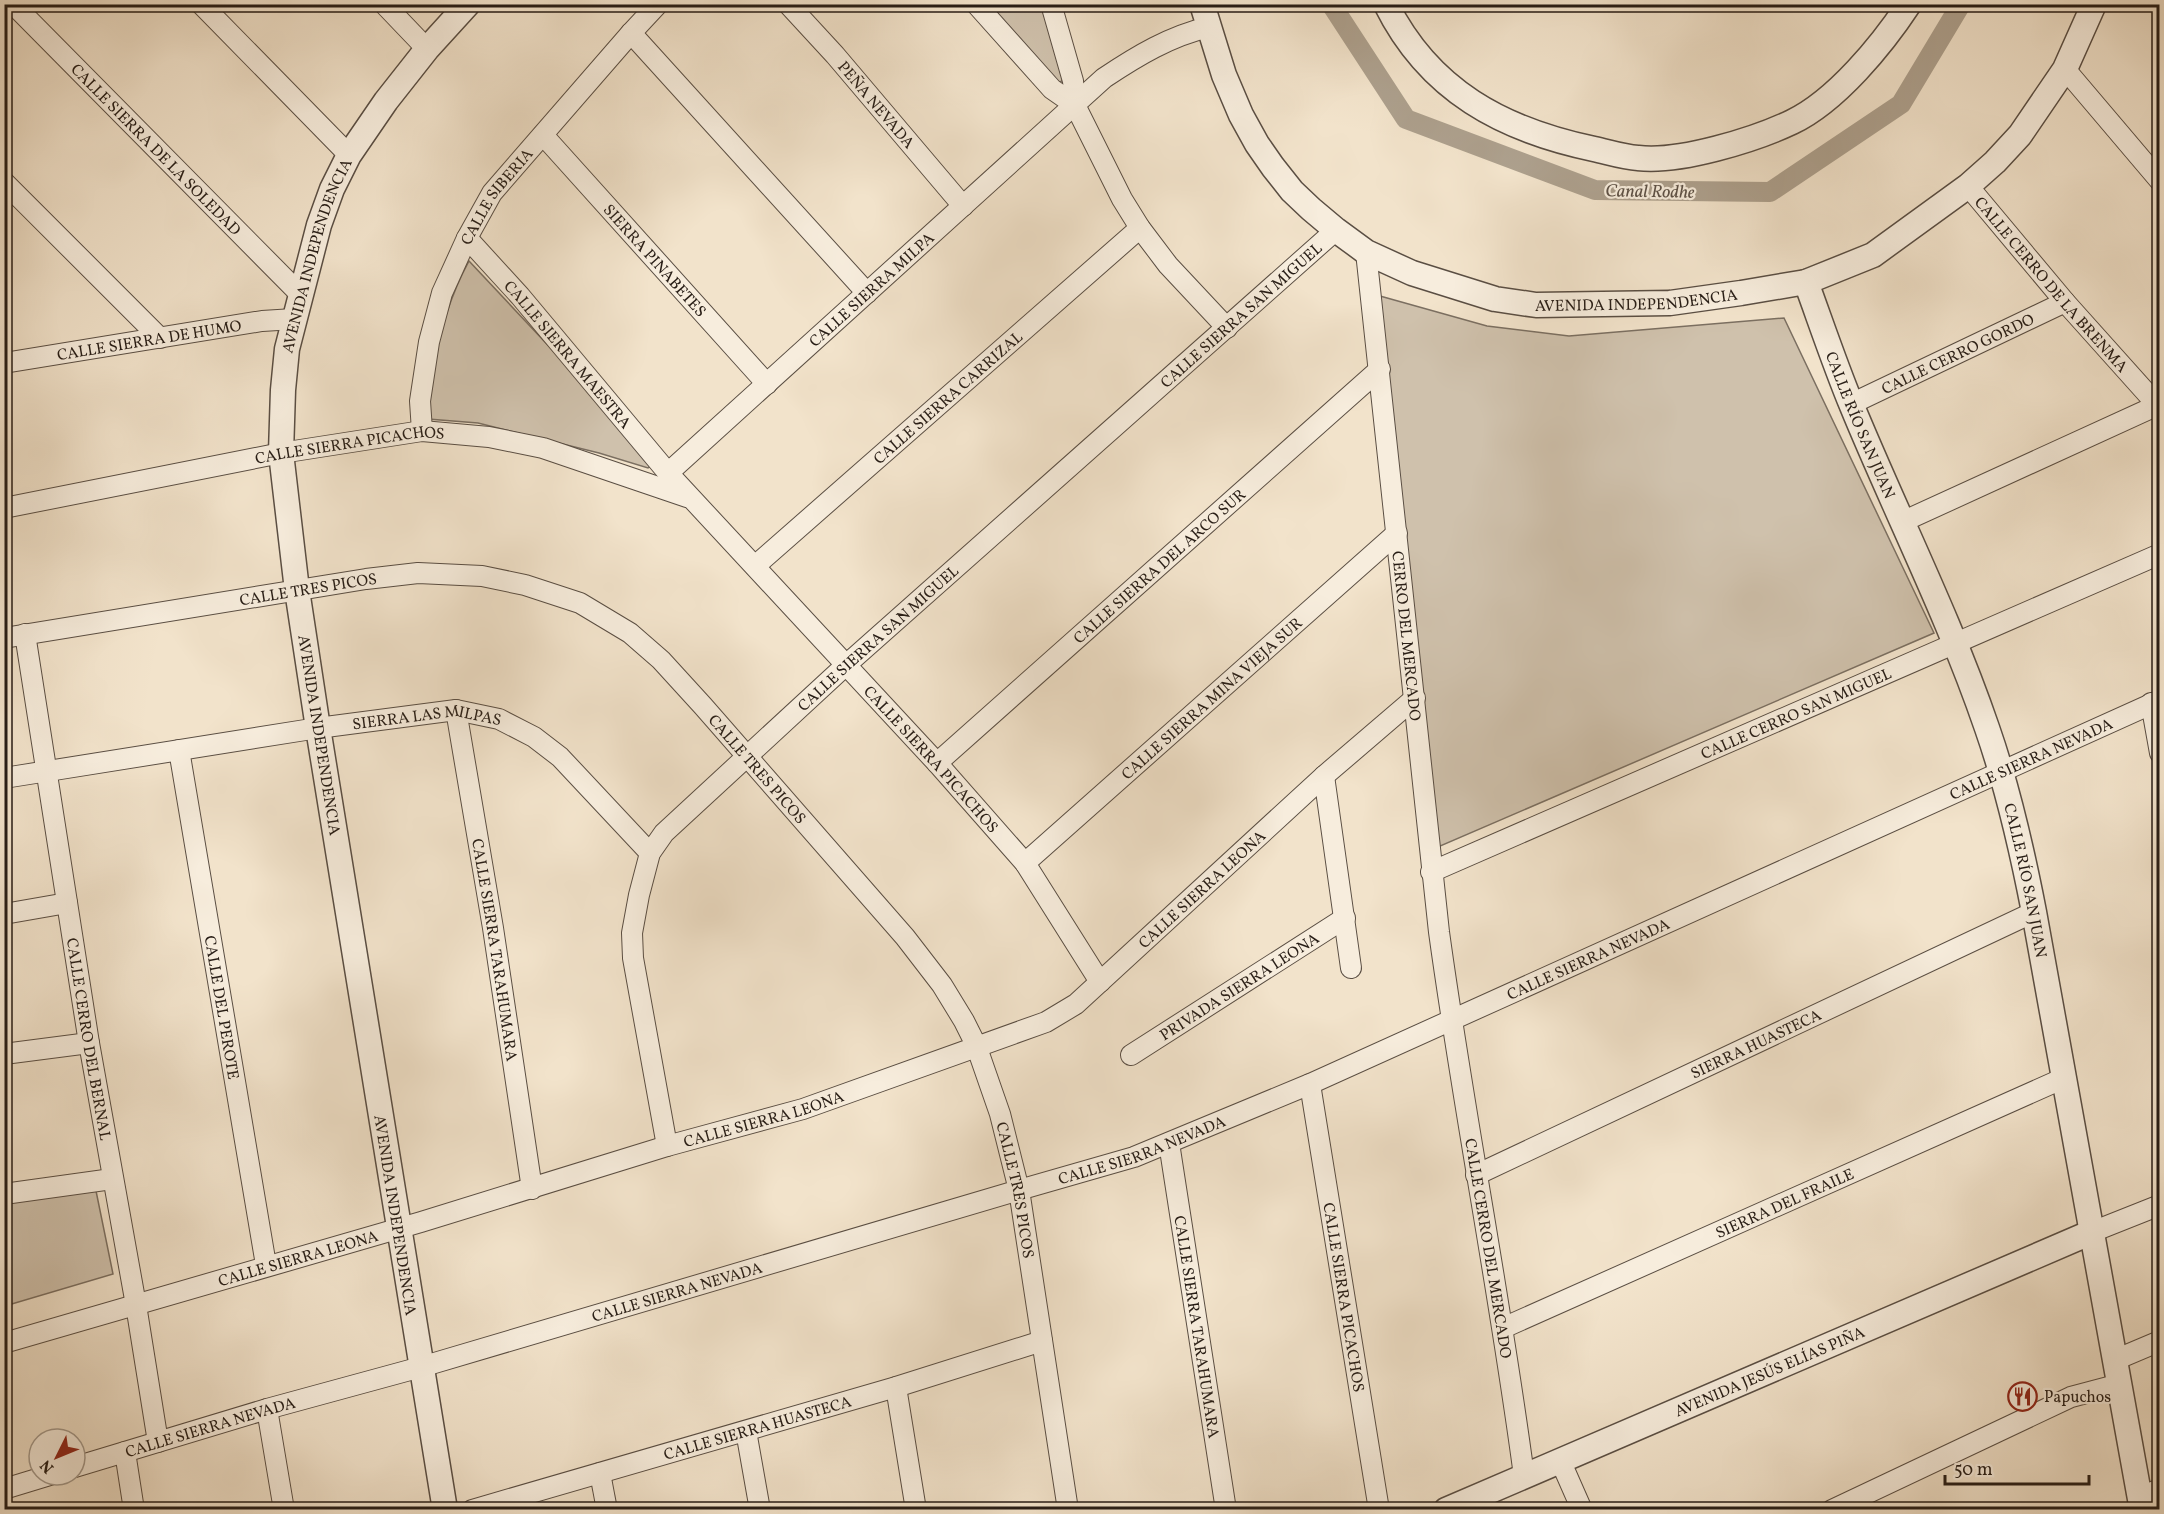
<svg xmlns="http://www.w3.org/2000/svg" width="2164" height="1514" font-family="Vollkorn,serif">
	<rect width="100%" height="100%" fill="#f2e3cb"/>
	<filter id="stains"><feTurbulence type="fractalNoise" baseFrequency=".00333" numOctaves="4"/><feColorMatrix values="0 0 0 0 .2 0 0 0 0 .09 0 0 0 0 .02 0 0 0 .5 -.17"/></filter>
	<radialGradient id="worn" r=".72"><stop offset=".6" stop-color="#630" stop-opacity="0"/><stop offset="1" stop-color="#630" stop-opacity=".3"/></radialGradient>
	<path fill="#cfc1ac" stroke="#7b6f61" stroke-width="1.5" d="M989,5h53l23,73 -7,6z
		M469,261l121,129 64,73 -6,5 -49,-15 -121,-30 -50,-4c1,-14 0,-29 3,-42 7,-40 19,-81 38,-116z
		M1380,296l107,30 82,10 215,-18 150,315 -496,214z
		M95,1186l18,88 -108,32v-106z"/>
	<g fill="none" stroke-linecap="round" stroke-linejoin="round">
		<path stroke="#ada08d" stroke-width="20" d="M1331,4l75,115 189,71 175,2 131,-88 60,-100"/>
		<defs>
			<g id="minor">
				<path id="s1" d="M13,4l287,290"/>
				<path d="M201,4l148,151"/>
				<path d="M384,4l43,45"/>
				<path id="s2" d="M788,4l47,51 128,151"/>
				<path d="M976,4l76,85 23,16"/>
				<path d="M1051,4l22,77 2,24 47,94 18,29 28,37 59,63"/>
				<path d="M631,33l236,260"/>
				<path d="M2065,69l95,112"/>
				<path id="s3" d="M543,135l224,249"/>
				<path d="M4,182l156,156"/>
				<path id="s4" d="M1968,186l97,116 95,106"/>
				<path id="s5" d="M467,238l53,58 148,177 269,290 88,100 75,119"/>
				<path id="s6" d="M1366,252l73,680c25,182 61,362 85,544"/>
				<path id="s7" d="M4,363l258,-42 32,-2"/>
				<path id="s8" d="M1851,404l214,-102"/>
				<path id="s9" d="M422,431l-2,-30 9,-59 13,-49 25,-55 25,-45 139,-160 27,-29"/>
				<path id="s10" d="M668,473l436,-395c33,-22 66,-42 105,-51"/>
				<path id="s11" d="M4,508l277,-55 141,-22 67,6 54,11 144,49"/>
				<path d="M1902,522l258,-118"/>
				<path id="s12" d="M755,566l385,-338"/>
				<path id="s13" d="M25,634l64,409 47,262 22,137"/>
				<path id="s14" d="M4,638l362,-59 52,-6 64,3 43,9 55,18 50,30 31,27 42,46 202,231 37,48 22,36 12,24 24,69 19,76 49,320"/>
				<path d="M2151,703l9,50"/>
				<path id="s15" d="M456,710l37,218 39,261"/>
				<path id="s16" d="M179,750l87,515"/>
				<path id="s17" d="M937,763l443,-394"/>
				<path d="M1324,776l27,192"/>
				<path id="s18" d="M4,778l314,-50 138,-18 43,9 35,18 26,20 90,96"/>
				<path id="s19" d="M1025,863l372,-330"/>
				<path id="s20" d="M1431,872l729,-318"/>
				<path d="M4,914l63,-11"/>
				<path d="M4,1054l85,-11"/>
				<path id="s21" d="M1131,1055l214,-137"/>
				<path id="s22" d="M1310,1084l69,426"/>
				<path id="s23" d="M1169,1143l57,367"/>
				<path id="s24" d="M667,1146l-34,-188 -1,-25 7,-38 11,-42 14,-20 182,-168 490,-435"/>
				<path id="s25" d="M1476,1175l558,-263"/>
				<path d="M4,1194l108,-15"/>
				<path d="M2092,1232l68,-27"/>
				<path id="s26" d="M1503,1328l561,-250"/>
				<path id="s27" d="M4,1343l417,-121 246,-76 136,-37 243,-87 30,-18 248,-228 91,-78"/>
				<path d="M2115,1360l45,-19"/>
				<path d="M896,1387l20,123"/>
				<path d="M267,1409l17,101"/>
				<path d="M746,1431l14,79"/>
				<path d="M125,1452l9,58"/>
				<path d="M1560,1460l22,50"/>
				<path id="s28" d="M75,1467l192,-58 154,-42 598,-177 115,-33 176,-73 850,-384"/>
				<path d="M600,1473l7,37"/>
				<path d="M4,1489l46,-14"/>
				<path d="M2140,1497l20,-8"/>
				<path id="s29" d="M472,1510l424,-123 146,-46"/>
				<path d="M1832,1510l239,-113 49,-13"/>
			</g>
			<g id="tertiary">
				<path id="s30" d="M1202,4l22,71 17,40 16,29 16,23 19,24 19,18 25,21 30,22 46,21 83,26 41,6 134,-2 71,-10 65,-11 67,-27 95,-69 27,-24 25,-27 45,-66 29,-65"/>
				<path d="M1386,4c43,87 117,126 208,145 14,3 29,8 44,9 41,5 116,-18 154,-36 44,-21 90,-77 117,-118"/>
				<path id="s31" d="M1806,282c15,41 29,83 46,124 44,107 97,211 135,322 21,60 35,122 47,184l108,598"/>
				<path id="s32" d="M445,1510l-127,-782 -21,-138 -16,-137 2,-63 4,-41 32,-124 13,-36 17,-34 37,-54 41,-52 41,-45"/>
				<path id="s33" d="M1446,1510l646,-278"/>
			</g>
		</defs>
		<use href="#minor" stroke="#5a4e43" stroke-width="22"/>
		<use href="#tertiary" stroke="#5a4e43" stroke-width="27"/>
		<use href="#minor" stroke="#f7eddd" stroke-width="20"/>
		<use href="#tertiary" stroke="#f7eddd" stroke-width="24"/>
	</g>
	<defs>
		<symbol id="restaurant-ring" viewBox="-11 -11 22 22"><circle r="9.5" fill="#f7eddd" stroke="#8f2418" stroke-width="1.5"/><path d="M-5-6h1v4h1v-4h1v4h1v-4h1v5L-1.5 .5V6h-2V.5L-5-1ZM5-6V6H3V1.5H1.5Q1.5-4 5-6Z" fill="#8f2418"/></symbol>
	</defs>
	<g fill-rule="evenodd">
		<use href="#restaurant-ring" x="2006" y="1380" width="33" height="33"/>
	</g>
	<g text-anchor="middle" stroke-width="4.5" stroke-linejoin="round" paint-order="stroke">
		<g font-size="16" fill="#271d16" stroke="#f7eddd">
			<text dy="6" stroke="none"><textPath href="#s2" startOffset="134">PEÑA NEVADA</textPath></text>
			<text dy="6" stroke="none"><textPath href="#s1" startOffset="204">CALLE SIERRA DE LA SOLEDAD</textPath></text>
			<text dy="6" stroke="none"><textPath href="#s9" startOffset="252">CALLE SIBERIA</textPath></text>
			<text dy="6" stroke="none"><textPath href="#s32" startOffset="1272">AVENIDA INDEPENDENCIA</textPath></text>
			<text dy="6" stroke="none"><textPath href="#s3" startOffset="168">SIERRA PINABETES</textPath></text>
			<text dy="6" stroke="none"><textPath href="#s4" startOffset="129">CALLE CERRO DE LA BRENMA</textPath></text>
			<text dy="6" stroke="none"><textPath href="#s10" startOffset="274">CALLE SIERRA MILPA</textPath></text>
			<text dy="6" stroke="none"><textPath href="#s30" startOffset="585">AVENIDA INDEPENDENCIA</textPath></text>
			<text dy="6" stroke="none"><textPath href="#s24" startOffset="1098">CALLE SIERRA SAN MIGUEL</textPath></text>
			<text dy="6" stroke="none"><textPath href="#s7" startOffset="147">CALLE SIERRA DE HUMO</textPath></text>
			<text dy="6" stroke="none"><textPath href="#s8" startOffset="118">CALLE CERRO GORDO</textPath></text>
			<text dy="6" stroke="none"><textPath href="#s5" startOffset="154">CALLE SIERRA MAESTRA</textPath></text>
			<text dy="6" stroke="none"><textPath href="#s12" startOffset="256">CALLE SIERRA CARRIZAL</textPath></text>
			<text dy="6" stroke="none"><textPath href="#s31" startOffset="153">CALLE RÍO SAN JUAN</textPath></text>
			<text dy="6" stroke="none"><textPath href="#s11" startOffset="352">CALLE SIERRA PICACHOS</textPath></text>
			<text dy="6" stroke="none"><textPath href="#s17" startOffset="297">CALLE SIERRA DEL ARCO SUR</textPath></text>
			<text dy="6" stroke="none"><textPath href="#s14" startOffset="308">CALLE TRES PICOS</textPath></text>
			<text dy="6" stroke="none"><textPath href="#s6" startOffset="386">CERRO DEL MERCADO</textPath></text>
			<text dy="6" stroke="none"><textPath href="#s24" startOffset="612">CALLE SIERRA SAN MIGUEL</textPath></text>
			<text dy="6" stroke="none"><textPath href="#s19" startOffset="249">CALLE SIERRA MINA VIEJA SUR</textPath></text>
			<text dy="6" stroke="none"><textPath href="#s20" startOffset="398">CALLE CERRO SAN MIGUEL</textPath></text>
			<text dy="6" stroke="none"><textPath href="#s18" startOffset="428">SIERRA LAS MILPAS</textPath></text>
			<text transform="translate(320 735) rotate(81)" y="6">AVENIDA INDEPENDENCIA</text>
			<text dy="6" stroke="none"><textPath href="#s5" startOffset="698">CALLE SIERRA PICACHOS</textPath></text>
			<text dy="6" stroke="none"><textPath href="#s28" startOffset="2085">CALLE SIERRA NEVADA</textPath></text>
			<text dy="6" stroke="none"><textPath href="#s14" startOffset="830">CALLE TRES PICOS</textPath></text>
			<text dy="6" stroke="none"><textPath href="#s31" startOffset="639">CALLE RÍO SAN JUAN</textPath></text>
			<text dy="6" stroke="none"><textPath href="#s27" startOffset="1296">CALLE SIERRA LEONA</textPath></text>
			<text dy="6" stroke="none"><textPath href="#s15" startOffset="243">CALLE SIERRA TARAHUMARA</textPath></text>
			<text dy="6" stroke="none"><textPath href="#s28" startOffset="1599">CALLE SIERRA NEVADA</textPath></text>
			<text dy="6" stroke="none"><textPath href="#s21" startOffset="128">PRIVADA SIERRA LEONA</textPath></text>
			<text dy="6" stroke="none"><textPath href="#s16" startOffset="261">CALLE DEL PEROTE</textPath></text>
			<text dy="6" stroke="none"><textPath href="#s13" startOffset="410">CALLE CERRO DEL BERNAL</textPath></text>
			<text dy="6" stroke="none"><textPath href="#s25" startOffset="309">SIERRA HUASTECA</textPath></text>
			<text dy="6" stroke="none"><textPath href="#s27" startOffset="792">CALLE SIERRA LEONA</textPath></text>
			<text dy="6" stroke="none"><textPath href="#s28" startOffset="1113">CALLE SIERRA NEVADA</textPath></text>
			<text dy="6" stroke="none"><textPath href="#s14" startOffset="1334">CALLE TRES PICOS</textPath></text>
			<text dy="6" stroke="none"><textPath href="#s26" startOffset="308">SIERRA DEL FRAILE</textPath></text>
			<text transform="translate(396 1215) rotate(81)" y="6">AVENIDA INDEPENDENCIA</text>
			<text dy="6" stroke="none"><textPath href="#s6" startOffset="1004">CALLE CERRO DEL MERCADO</textPath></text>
			<text dy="6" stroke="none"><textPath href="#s27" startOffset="306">CALLE SIERRA LEONA</textPath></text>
			<text dy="6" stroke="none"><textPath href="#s28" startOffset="627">CALLE SIERRA NEVADA</textPath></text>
			<text dy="6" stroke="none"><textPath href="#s22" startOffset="216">CALLE SIERRA PICACHOS</textPath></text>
			<text dy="6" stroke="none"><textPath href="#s23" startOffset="186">CALLE SIERRA TARAHUMARA</textPath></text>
			<text dy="6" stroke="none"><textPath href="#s33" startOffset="352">AVENIDA JESÚS ELÍAS PIÑA</textPath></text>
			<text dy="6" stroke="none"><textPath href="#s28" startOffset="141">CALLE SIERRA NEVADA</textPath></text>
			<text dy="6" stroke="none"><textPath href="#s29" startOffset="297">CALLE SIERRA HUASTECA</textPath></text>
		</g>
		<g font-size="16" fill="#271d16" stroke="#f7eddd" text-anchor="start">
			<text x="2044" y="1402">Papuchos</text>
		</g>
		<g font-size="18" font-style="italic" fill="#5d5146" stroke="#f7eddd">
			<text transform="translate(1650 191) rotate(1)" y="6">Canal Rodhe</text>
		</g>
	</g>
	<rect width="2164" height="1514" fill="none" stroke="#f2e3cb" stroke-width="24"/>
	<rect x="6" y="6" width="2152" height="1502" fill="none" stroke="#271d16" stroke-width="3"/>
	<rect x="12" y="12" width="2140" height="1490" fill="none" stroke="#271d16" stroke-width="1.5"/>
	<g transform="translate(57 1457) rotate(227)"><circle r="28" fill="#f7eddd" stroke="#a49a8d" stroke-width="1.5"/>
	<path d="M0-4.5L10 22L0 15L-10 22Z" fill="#8f2418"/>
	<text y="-9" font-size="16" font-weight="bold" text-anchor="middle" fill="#271d16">N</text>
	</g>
	<path d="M1945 1475v9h144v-9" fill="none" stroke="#271d16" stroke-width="3"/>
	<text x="1954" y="1475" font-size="18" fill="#271d16" stroke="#f7eddd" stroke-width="4.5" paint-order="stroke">50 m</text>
	<rect width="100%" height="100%" filter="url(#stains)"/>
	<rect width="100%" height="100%" fill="url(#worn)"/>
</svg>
